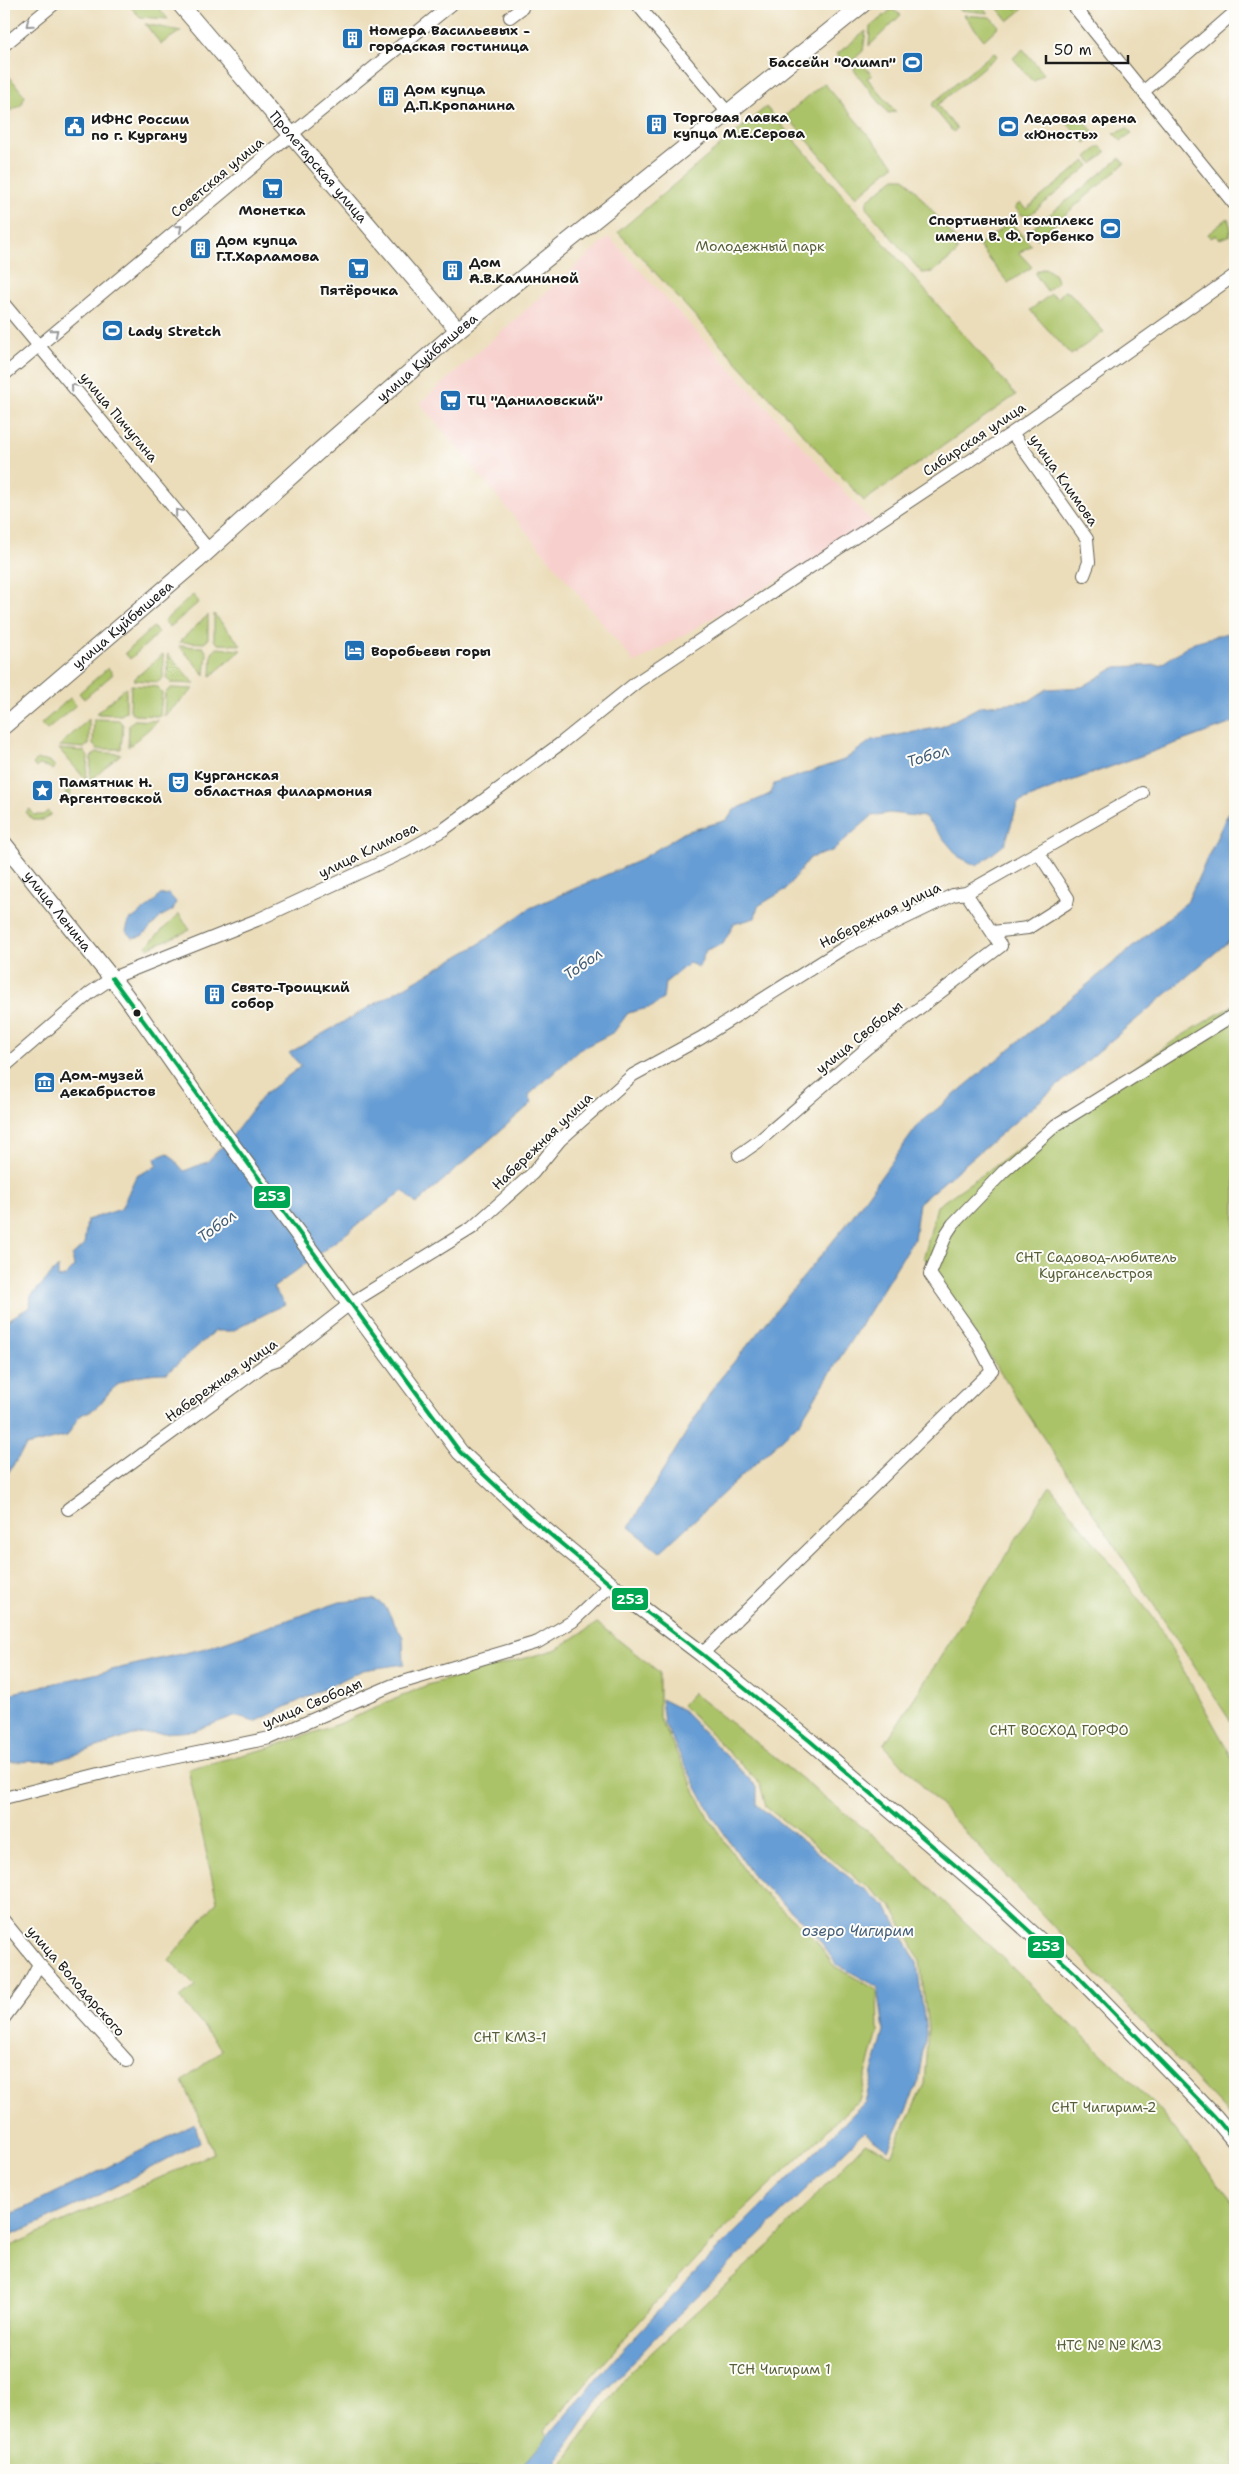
<svg xmlns="http://www.w3.org/2000/svg" width="1239" height="2474" font-family="'Shantell Sans',sans-serif">
	<rect width="100%" height="100%" fill="#fdfcf7"/>
	<filter id="ink" filterUnits="userSpaceOnUse"><feTurbulence type="fractalNoise" baseFrequency=".02" numOctaves="2"/><feDisplacementMap in="SourceGraphic" scale="10" xChannelSelector="R" yChannelSelector="G"/><feConvolveMatrix kernelMatrix="1 2 1 2 8 2 1 2 1" color-interpolation-filters="sRGB"/></filter>
	<filter id="wash" filterUnits="userSpaceOnUse"><feTurbulence type="fractalNoise" baseFrequency=".0096" numOctaves="4" result="noise"/><feDisplacementMap in="SourceGraphic" scale="20" xChannelSelector="R" yChannelSelector="G"/><feGaussianBlur stdDeviation="1.12" result="paint"/><feColorMatrix in="noise" values="0 0 0 0 0 0 0 0 0 0 0 0 0 0 0 0 0 1.4 0 .05"/><feComposite in="paint" operator="in"/></filter>
	<g filter="url(#wash)">
		<rect width="100%" height="100%" fill="#ebddba"/>
		<path fill="#f7d0cd" d="M609,237l265,287 -239,139 -215,-260z"/>
		<path fill="#abc368" stroke="#647042" d="M128,4h27l13,15 -28,-2z
			M955,4h25l8,9 -28,-3z
			M994,4h17l5,5 8,-5 1,3 -17,14z
			M892,9l9,6 -32,31 1,-19z
			M964,15l26,2 9,9 -15,14z
			M145,24l36,7 -20,13z
			M866,31l-3,20 -11,10h-10l-5,-7z
			M1023,49l21,25 -11,8 -20,-24z
			M994,52l3,4 -60,49 20,24 -4,3 -21,-26 1,-3z
			M857,64h5l10,11 -5,3 29,34 -8,1 -34,-43z
			M4,70l21,26 -4,9 -11,6 -6,-3z
			M824,83l70,82 -38,32 -70,-82z
			M766,107l250,288 -152,106 -246,-269z
			M1079,115l17,20 -11,8 -18,-20 8,-3z
			M1127,128l5,6 -11,7 -7,-7z
			M1100,146l6,6 -13,12 -6,-7z
			M1120,158l5,5 -88,76 -4,-5 1,-7z
			M1085,161l5,4 -59,49 -6,2 -5,-2 -5,-7 5,-4 6,6z
			M895,178h10l52,63v12l-24,19 -11,1 -55,-64v-9z
			M1228,218l3,11 -2,7 -10,3 -3,-4 -5,3 -3,-4z
			M1012,224l19,21 -12,8 13,14 -24,16 -29,-37 27,-21z
			M1045,268l9,6 4,8 -11,9 -12,-17 2,-3z
			M1064,291l6,2 34,39 -33,23 -41,-45 21,-16 7,4z
			M193,595l6,7 -29,25 -6,-6z
			M214,614l27,31 -23,-1 -4,-4z
			M208,615v25l-4,3 -25,-1z
			M153,627l6,6 -29,26 -5,-6z
			M179,646l24,1 4,6 -2,22z
			M217,648l24,2 -30,26 1,-23z
			M163,654v24l-5,4 -25,-2z
			M168,654l27,30 -24,-1 -4,-4z
			M108,668l5,6 -29,25 -5,-6z
			M131,685l27,2 4,6 -2,23 -26,-1 -4,-5z
			M126,687v25l-5,3 -25,-1z
			M171,688l23,1 -30,27 1,-23z
			M70,698l6,7 -29,25 -6,-6z
			M89,719v25l-5,4 -25,-2z
			M94,719l25,1 4,5 -2,24h-24l-4,-5z
			M134,720l24,1 -30,26 1,-22z
			M59,749l25,2 4,6 -2,23z
			M97,752l24,2 -31,27 1,-24z
			M37,760l13,1 5,6 -3,3 -3,-3 -10,-2 -3,3 -3,-4z
			M66,780l5,6 -1,11 -4,4 -3,-3 3,-2v-10l-3,-3z
			M30,809l4,6h9l5,-4 3,3 -7,6h-11l-7,-8z
			M179,914l11,16 -42,18 -2,-2z
			M1235,1004v724l-311,-471 13,-51 241,-168z
			M1050,1486l106,135 79,142v358l-351,-376z
			M597,1623l62,49v45l49,100 45,66 62,56 19,27 43,24 1,41 -19,69 -139,133 -90,99 -86,99 16,36 67,-92 143,-131 95,-101 26,12 33,-71 4,-55 -8,-68 -28,-55 -126,-99 -6,-23 -78,-79 11,-12 182,144 62,58 220,212 78,97v266h-1231v-221l210,-96 -31,-72 39,-31 -42,-52 15,-12 -26,-26 48,-59 -29,-132 81,-21 70,-24 88,-39 128,-35z"/>
		<path fill="#669dd4" stroke="#415c78" d="M1235,631v91l-172,62 -45,19 -13,41 -28,22 -18,-9 -34,-40 -36,-4 -17,3 -40,35 -22,7 -25,32 -27,16 -3,12 -21,6 -11,20 -17,6 -7,17 -10,-4 -24,20 -2,16 -11,8 -24,6 -14,19 -35,18 -50,45 3,8 -116,101 -13,-13 -130,97 12,16 -53,27h-17l-48,42c-17,0 -38,2 -52,14 -16,14 -11,20 -35,28l-13,21 -41,10 -22,33v-157l26,-15 1,-11 27,-29v11l8,-2 8,-9 -2,-11 12,-11 3,-25 34,-11 15,-33 21,-10 -2,-8 13,-5 16,18 23,-9 27,-28 29,-39 38,-29 -12,-13 187,-107 54,-38 108,-47 47,-29 42,-12 7,-10 36,-16 4,-10 70,-24 28,-20 69,-13 40,-21 48,-5 18,-12 35,-2 34,-20 44,-2 34,-23z
			M1235,798v138l-316,267 -5,36 -114,183 -140,130 -31,-25 86,-142 131,-160 73,-101 268,-222z
			M169,894l7,8 -3,8 -11,6 -20,20 -10,2 -6,-7 3,-10 22,-16 9,-10z
			M373,1599l11,6 19,32 1,27 -41,6 -108,52 -21,-6 -40,15 -61,4 -77,26 -52,1v-67l202,-47 134,-46z
			M661,1699l20,10 76,78v18l130,102 30,56 9,70 -9,53 -29,64 -24,-18 -192,189 -69,72 -52,77h-32l99,-116 101,-106 146,-146 19,-71 -6,-44 -42,-23 -22,-32 -60,-55 -41,-60 -28,-52 -21,-42z
			M195,2124l5,18 -105,55 -91,42v-21z"/>
	</g>
	<g filter="url(#ink)">
		<g fill="none" stroke-linecap="round" stroke-linejoin="round">
			<defs>
				<path id="minor" d="M637,4l91,109
					M1072,4l163,201
					M510,17l12,-9 -3,-4
					M4,45l50,-41
					M1143,92l92,-80
					M4,304l205,246
					M4,375l288,-241 160,-130
					M1012,433l75,106 2,23 -5,13
					M992,932l36,-4 39,-25 1,-5 -30,-46
					M4,1067l86,-74 22,-15 145,-58 147,-68 39,-22 117,-86 77,-62 375,-249 223,-158
					M739,1155l20,-14 108,-93 134,-102 -35,-53
					M68,1509l199,-146 12,-4 72,-56 121,-75 61,-55 27,-33 73,-65 68,-37 146,-92 106,-51 13,-2 176,-100
					M702,1654l290,-284 -17,-32 -45,-64 17,-41 6,-9 50,-52 53,-47 179,-111
					M4,1798l115,-29 151,-31 123,-53 145,-43 35,-21 38,-36
					M4,1921l35,43 88,97
					M4,2018l21,-28 14,-26"/>
				<g id="major">
					<path id="s1" d="M180,4l278,326"/>
					<path id="s2" d="M4,726l193,-165 122,-110 139,-121 405,-326"/>
					<path id="s3" d="M4,844l122,152 80,114 254,342 68,64 83,69 91,69 108,87 180,154 86,79 139,143 20,24"/>
				</g>
			</defs>
			<use href="#minor" stroke="#646053" stroke-width="14"/>
			<use href="#major" stroke="#646053" stroke-width="18"/>
			<use href="#minor" stroke="#fff" stroke-width="12"/>
			<use href="#major" stroke="#fff" stroke-width="16"/>
			<defs>
				<path id="bus-1" d="M112,978l348,474 68,64 83,69 91,69 108,87 180,154 86,79 139,143 20,24"/>
			</defs>
			<use href="#bus-1" stroke="#fdfcf7" stroke-width="8"/>
			<use href="#bus-1" stroke="#00a651" stroke-width="4"/>
		</g>
		<defs><path id="oneway-chevron" d="M-2-3.5L2.5 0L-2 3.5" fill="none" stroke-width="1.6" stroke-linecap="round" stroke-linejoin="round" transform="scale(1.25)"/></defs>
		<g stroke="#999">
			<use href="#oneway-chevron" transform="translate(29 24) rotate(141)"/>
			<use href="#oneway-chevron" transform="translate(179 228) rotate(-41)"/>
			<use href="#oneway-chevron" transform="translate(55 332) rotate(-39)"/>
			<use href="#oneway-chevron" transform="translate(74 387) rotate(-130)"/>
			<use href="#oneway-chevron" transform="translate(178 512) rotate(-130)"/>
		</g>
	</g>
	<defs>
		<symbol id="building-square" viewBox="-11 -11 22 22"><rect x="-9" y="-9" width="18" height="18" rx="4" fill="#1f6fb2" stroke="#fdfcf7"/><path d="M-4-6H4V6H1V3H-1V6H-4ZM-2.5-4.3h1.7v1.8h-1.7ZM.8-4.3h1.7v1.8H.8ZM-2.5-1h1.7V.8h-1.7ZM.8-1h1.7V.8H.8Z" fill="#fff"/></symbol>
		<symbol id="stadium-square" viewBox="-11 -11 22 22"><rect x="-9" y="-9" width="18" height="18" rx="4" fill="#1f6fb2" stroke="#fdfcf7"/><path d="M0-5a6.5 5 0 1 0 0 10a6.5 5 0 1 0 0-10ZM-3.5-1.8h7v3.6h-7Z" fill="#fff"/></symbol>
		<symbol id="civic-square" viewBox="-11 -11 22 22"><rect x="-9" y="-9" width="18" height="18" rx="4" fill="#1f6fb2" stroke="#fdfcf7"/><path d="M-.6-6.5H3V-4.5H.6V-3L4-1V1h2V6H-6V1h2V-1L-.6-3ZM-1.2 2.5V6h2.4V2.5Z" fill="#fff"/></symbol>
		<symbol id="supermarket-square" viewBox="-11 -11 22 22"><rect x="-9" y="-9" width="18" height="18" rx="4" fill="#1f6fb2" stroke="#fdfcf7"/><path d="M-6-5.5h2.5l.6 2H6L4.5 2H-2.5L-4.4-4H-6ZM-1.5 3.2a1.3 1.3 0 1 0 .1 0ZM3 3.2a1.3 1.3 0 1 0 .1 0Z" fill="#fff"/></symbol>
		<symbol id="hotel-square" viewBox="-11 -11 22 22"><rect x="-9" y="-9" width="18" height="18" rx="4" fill="#1f6fb2" stroke="#fdfcf7"/><path d="M-6-4.5h1.5V1H6V5H4.5V3h-9V5H-6ZM-4 0a1.8 1.8 0 1 1 3.6 0ZM.5 0V-2.5h3Q6-2.5 6 0Z" fill="#fff"/></symbol>
		<symbol id="theatre-square" viewBox="-11 -11 22 22"><rect x="-9" y="-9" width="18" height="18" rx="4" fill="#1f6fb2" stroke="#fdfcf7"/><path d="M-5-5.5Q0-4 5-5.5V0Q5 5 0 6Q-5 5-5 0ZM-3.3-2.5H-1v1.5H-3.3ZM1-2.5H3.3v1.5H1ZM-2.8 1Q0 5.5 2.8 1Z" fill="#fff"/></symbol>
		<symbol id="sight-square" viewBox="-11 -11 22 22"><rect x="-9" y="-9" width="18" height="18" rx="4" fill="#1f6fb2" stroke="#fdfcf7"/><path d="M0-6L1.8-2.2L6-1.7L2.9 1.2L3.7 5.4L0 3.3L-3.7 5.4L-2.9 1.2L-6-1.7L-1.8-2.2Z" fill="#fff"/></symbol>
		<symbol id="museum-square" viewBox="-11 -11 22 22"><rect x="-9" y="-9" width="18" height="18" rx="4" fill="#1f6fb2" stroke="#fdfcf7"/><path d="M0-6L6-3V-2H-6V-3ZM-5-1h2V3h-2ZM-1-1h2V3h-2ZM3-1h2V3H3ZM-6 4H6V6H-6Z" fill="#fff"/></symbol>
	</defs>
	<g fill-rule="evenodd">
		<use href="#building-square" x="340" y="26" width="25" height="25"/>
		<use href="#stadium-square" x="900" y="50" width="25" height="25"/>
		<use href="#building-square" x="376" y="84" width="25" height="25"/>
		<use href="#building-square" x="644" y="112" width="25" height="25"/>
		<use href="#stadium-square" x="996" y="114" width="25" height="25"/>
		<use href="#civic-square" x="62" y="114" width="25" height="25"/>
		<use href="#supermarket-square" x="260" y="176" width="25" height="25"/>
		<use href="#stadium-square" x="1098" y="216" width="25" height="25"/>
		<use href="#building-square" x="188" y="236" width="25" height="25"/>
		<use href="#supermarket-square" x="346" y="256" width="25" height="25"/>
		<use href="#building-square" x="440" y="258" width="25" height="25"/>
		<use href="#stadium-square" x="100" y="318" width="25" height="25"/>
		<use href="#supermarket-square" x="438" y="388" width="25" height="25"/>
		<use href="#hotel-square" x="342" y="638" width="25" height="25"/>
		<use href="#theatre-square" x="166" y="770" width="25" height="25"/>
		<use href="#sight-square" x="30" y="778" width="25" height="25"/>
		<use href="#building-square" x="202" y="982" width="25" height="25"/>
		<use href="#museum-square" x="32" y="1070" width="25" height="25"/>
	</g>
	<circle fill="#1c1c1c" stroke="#fdfcf7" stroke-width="2" cx="137" cy="1013" r="4.5"/>
	<g text-anchor="middle" stroke-width="4" stroke-linejoin="round" paint-order="stroke">
		<g font-size="14" font-weight="bold" fill="#1c1c1c" stroke="#fdfcf7" text-anchor="start">
			<text x="369" y="35">Номера Васильевых -<tspan x="369" dy="16">городская гостиница</tspan></text>
			<text x="896" y="67" text-anchor="end">Бассейн "Олимп"</text>
			<text x="404" y="94">Дом купца<tspan x="404" dy="16">Д.П.Кропанина</tspan></text>
			<text x="673" y="122">Торговая лавка<tspan x="673" dy="16">купца М.Е.Серова</tspan></text>
			<text x="1024" y="123">Ледовая арена<tspan x="1024" dy="16">«Юность»</tspan></text>
			<text x="91" y="124">ИФНС России<tspan x="91" dy="16">по г. Кургану</tspan></text>
			<text x="272" y="215" text-anchor="middle">Монетка</text>
			<text x="1094" y="225" text-anchor="end">Спортивный комплекс<tspan x="1094" dy="16">имени В. Ф. Горбенко</tspan></text>
			<text x="216" y="245">Дом купца<tspan x="216" dy="16">Г.Т.Харламова</tspan></text>
			<text x="469" y="267">Дом<tspan x="469" dy="16">А.В.Калининой</tspan></text>
			<text x="359" y="295" text-anchor="middle">Пятёрочка</text>
			<text x="128" y="336">Lady Stretch</text>
			<text x="467" y="405">ТЦ "Даниловский"</text>
			<text x="371" y="656">Воробьевы горы</text>
			<text x="194" y="780">Курганская<tspan x="194" dy="16">областная филармония</tspan></text>
			<text x="59" y="787">Памятник Н.<tspan x="59" dy="16">Аргентовской</tspan></text>
			<text x="231" y="992">Свято-Троицкий<tspan x="231" dy="16">собор</tspan></text>
			<text x="60" y="1080">Дом-музей<tspan x="60" dy="16">декабристов</tspan></text>
		</g>
		<g font-size="14" fill="#1c1c1c" stroke="#fdfcf7">
			<text dy="5" stroke="none"><textPath href="#s1" startOffset="214">Пролетарская улица</textPath></text>
			<text transform="translate(217 177) rotate(-40)" y="5">Советская улица</text>
			<text dy="5" stroke="none"><textPath href="#s2" startOffset="561">улица Куйбышева</textPath></text>
			<text transform="translate(119 417) rotate(50)" y="5">улица Пичугина</text>
			<text transform="translate(974 439) rotate(-34)" y="5">Сибирская улица</text>
			<text transform="translate(1064 480) rotate(55)" y="5">улица Климова</text>
			<text dy="5" stroke="none"><textPath href="#s2" startOffset="156">улица Куйбышева</textPath></text>
			<text transform="translate(368 850) rotate(-26)" y="5">улица Климова</text>
			<text dy="5" stroke="none"><textPath href="#s3" startOffset="86">улица Ленина</textPath></text>
			<text transform="translate(880 915) rotate(-26)" y="5">Набережная улица</text>
			<text transform="translate(859 1037) rotate(-39)" y="5">улица Свободы</text>
			<text transform="translate(542 1141) rotate(-44)" y="5">Набережная улица</text>
			<text transform="translate(221 1380) rotate(-35)" y="5">Набережная улица</text>
			<text transform="translate(312 1703) rotate(-23)" y="5">улица Свободы</text>
			<text transform="translate(76 1981) rotate(49)" y="5">улица Володарского</text>
		</g>
		<g font-size="14" fill="#555f3a" stroke="#fdfcf7">
			<text x="760" y="251">Молодежный парк</text>
			<text x="1096" y="1262">СНТ Садовод-любитель<tspan x="1096" dy="16">Кургансельстроя</tspan></text>
			<text x="1059" y="1735">СНТ ВОСХОД ГОРФО</text>
			<text x="510" y="2042">СНТ КМЗ-1</text>
			<text x="1104" y="2112">СНТ Чигирим-2</text>
			<text x="1109" y="2350">НТС № № КМЗ</text>
			<text x="780" y="2374">ТСН Чигирим 1</text>
		</g>
		<g font-size="15" font-style="italic" fill="#415c78" stroke="#fdfcf7">
			<text transform="translate(928 756) rotate(-17)" y="5">Тобол</text>
			<text transform="translate(583 964) rotate(-35)" y="5">Тобол</text>
			<text transform="translate(217 1226) rotate(-36)" y="5">Тобол</text>
			<text x="858" y="1936">озеро Чигирим</text>
		</g>
	</g>
	<g stroke="#fdfcf7" stroke-width="2">
		<rect x="253" y="1185" width="38" height="24" rx="5" fill="#00a651"/>
		<rect x="611" y="1587" width="38" height="24" rx="5" fill="#00a651"/>
		<rect x="1027" y="1935" width="38" height="24" rx="5" fill="#00a651"/>
	</g>
	<g font-size="14" text-anchor="middle" font-weight="bold" fill="#fff">
		<text x="272" y="1201">253</text>
		<text x="630" y="1604">253</text>
		<text x="1046" y="1951">253</text>
	</g>
	<rect width="1239" height="2474" fill="none" stroke="#fdfcf7" stroke-width="20"/>
	<path d="M1046 55v8h82v-8" fill="none" stroke="#1c1c1c" stroke-width="2.5"/>
	<text x="1054" y="55" font-size="15" fill="#1c1c1c" stroke="#fdfcf7" stroke-width="4" paint-order="stroke">50 m</text>
</svg>
